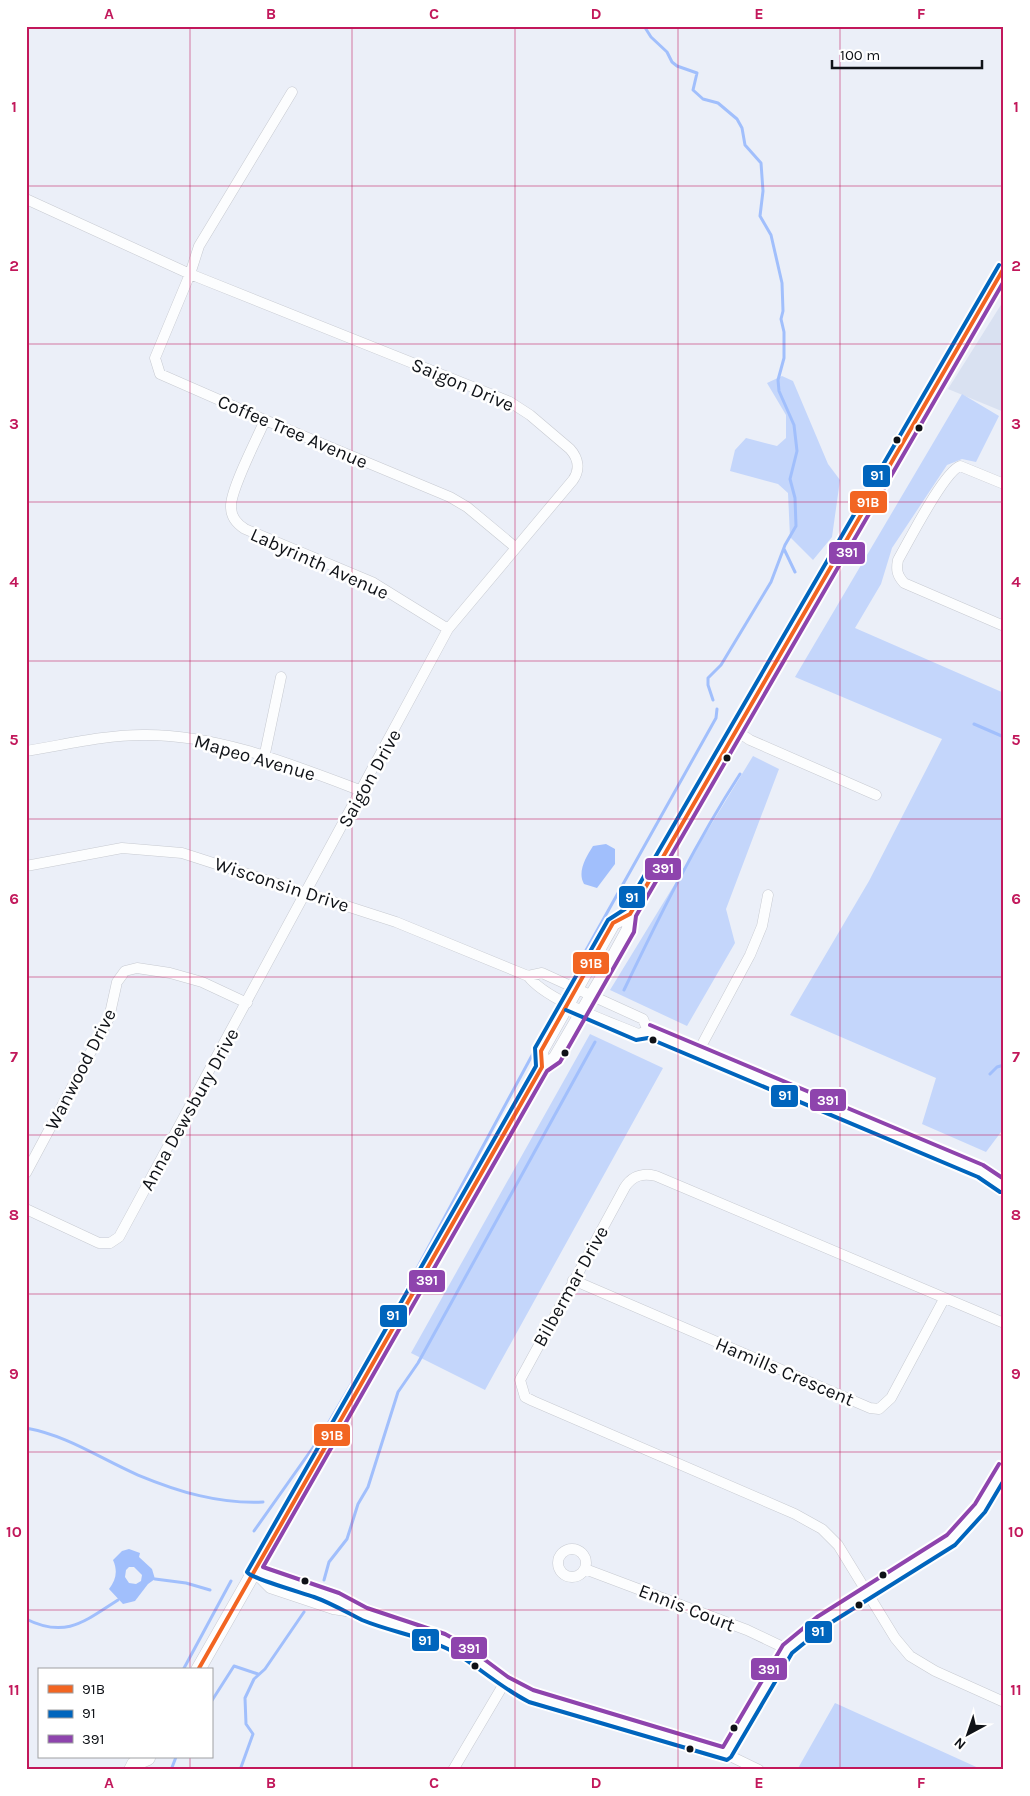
<svg xmlns="http://www.w3.org/2000/svg" width="1030" height="1796" font-family="Karla,sans-serif">
	<rect width="100%" height="100%" fill="#ebeff8"/>
	<path fill="#d9e1f1" d="M1004,300v112l-56,-23z"/>
	<path fill="#c4d6fb" d="M782,376l11,5 35,83 12,16 -8,57 -19,23 -23,-23 -2,-44 -10,-9 -48,-13 5,-21 11,-12 31,8 9,-8v-23l-19,-32z
		M962,394l37,22 -23,46 -14,-3 -15,6 -55,83 -11,36 -26,44 149,65v435l-18,24 -64,-28 14,-46 -146,-63 79,-134 73,-142 -147,-62z
		M753,756l26,13 -53,140 9,34 -48,83 -77,-36z
		M590,1034l73,34 -178,322 -74,-37z
		M835,1703l148,67h-186z"/>
	<path fill="#a1bffc" fill-rule="evenodd" d="M606,844l9,5v15l-18,24 -13,-4c-7,-12 2,-27 9,-38z
		M129,1549l11,4 -1,4 13,12 3,10 -7,5 -13,17 -12,3 -14,-15c7,-9 9,-18 4,-29l9,-9zM129,1567h5l8,8 -1,6 -5,3 -7,-1 -4,-6 1,-7z"/>
	<g fill="none" stroke-linecap="round" stroke-linejoin="round">
		<path stroke="#a1bffc" stroke-width="3" d="M644,26l7,11 16,15 5,10 5,4 20,7 -4,17 10,9 15,4 19,16 5,9 3,17 16,18 2,28 -3,25 11,19 11,48 1,28 -2,8 3,13v26l-6,22 1,11 15,34 3,26 -7,28 5,19 1,28 -11,19 -14,37 -50,83 -13,13v7l5,15
			M784,549l11,23
			M974,724l30,13
			M580,961l136,-243 1,-9
			M624,990c35,-73 72,-148 116,-216
			M990,1074l7,-7 7,-2
			M26,1428c43,8 73,30 112,47 41,17 81,29 125,27
			M254,1531l65,-92 74,-126 143,-265
			M155,1579l31,4 24,7
			M324,1580l5,-18 18,-23 11,-35 10,-17 30,-95 20,-29 177,-321
			M26,1619c40,20 59,2 92,-19
			M183,1670l48,-89
			M211,1702l23,-36 24,8
			M171,1770l5,-13
			M240,1770l13,-36 -7,-10 -1,-26 9,-19 11,-10 39,-57"/>
		<defs>
			<path id="street" d="M292,92l-93,154 -9,28 -35,84 5,16 105,46 185,77 17,10 48,40
				M26,199l164,75 320,128 20,13 40,34c9,10 10,21 3,31l-125,149 -329,608 -9,6h-11l-73,-34
				M265,420c-8,19 -35,70 -34,87 0,10 6,17 14,22l127,53 76,47
				M1004,484l-44,-18c-17,7 -51,75 -62,94 -2,10 -1,15 6,23l100,43
				M735,730l15,10 126,55
				M26,751c38,-6 78,-16 117,-16 74,-1 150,30 219,56
				M264,758l17,-81
				M26,866l96,-18 60,5 214,69 132,54c19,25 80,45 110,58l10,-3 333,140 23,16
				M528,976l14,-3 101,46 5,12
				M698,1052l52,-97 12,-29 6,-31
				M26,1173l83,-155 8,-36 8,-11 12,-3 33,5 32,9 45,21
				M573,1280l297,128 9,1 12,-11 53,-99
				M1004,1323l-348,-147c-13,-3 -23,-1 -31,11l-105,193 5,17 8,4 262,113 27,15 16,16 57,93 15,18 25,15 69,31
				M558 1563a14 14 0 1 1 28 0a14 14 0 1 1-28 0Z
				M585,1569l162,61 40,19
				M253,1571l17,17 63,21 32,5 77,26 20,10 43,32 26,14 195,58 33,16
				M254,1572l83,27 20,11
				M726,1754l61,-105 33,-27 131,-82 29,-32 24,-41
				M453,1770l52,-88"/>
			<path id="secondary" d="M542,1067l-1,-16 72,-128 17,-9
				M198,1670l344,-603 13,-8 45,-77 29,-53 1,-15 374,-646
				M131,1770l3,-6 14,-6"/>
		</defs>
		<use href="#street" stroke="#c7cad1" stroke-width="11"/>
		<use href="#secondary" stroke="#c7cad1" stroke-width="15"/>
		<use href="#street" stroke="#fcfdfe" stroke-width="10"/>
		<use href="#secondary" stroke="#fcfdfe" stroke-width="14"/>
		<defs>
			<path id="bus-1" d="M198,1670l344,-603 -1,-16 72,-128 17,-9 374,-646"/>
			<path id="bus-2" d="M999,265l-374,644 -17,11 -73,128 1,18 -289,506c3,6 56,21 67,25 17,6 32,15 48,23 31,13 67,17 97,35 24,16 43,33 70,47l198,58 4,-3 61,-104 32,-26 131,-82 30,-33 19,-32
				M566,1010l70,30 12,-2 330,139 22,15"/>
			<path id="bus-3" d="M650,1025l333,140 21,14
				M999,1464l-24,40 -28,31 -130,82 -34,28 -60,102 -190,-57 -25,-13 -43,-32 -20,-11 -78,-26 -28,-15 -76,-26 284,-496 13,-9 74,-130 2,-16 368,-635"/>
		</defs>
		<use href="#bus-1" stroke="#fff" stroke-width="8"/>
		<use href="#bus-2" stroke="#fff" stroke-width="8"/>
		<use href="#bus-3" stroke="#fff" stroke-width="8"/>
		<use href="#bus-1" stroke="#f26522" stroke-width="4"/>
		<use href="#bus-2" stroke="#0065bd" stroke-width="4"/>
		<use href="#bus-3" stroke="#8e44ad" stroke-width="4"/>
	</g>
	<path fill="none" stroke="#c2185b" stroke-width="1" stroke-opacity="0.55" d="M190,26v1644M352,26v1744M515,26v1744M678,26v1744M840,26v1744M26,186h978M26,344h978M26,502h978M26,661h978M26,819h978M26,977h978M26,1135h978M26,1294h978M26,1452h978M26,1610h978M190,1757v13"/>
	<g fill="#0f1217" stroke="#fff" stroke-width="2">
		<circle cx="919" cy="428" r="4.5"/>
		<circle cx="897" cy="440" r="4.5"/>
		<circle cx="727" cy="758" r="4.5"/>
		<circle cx="653" cy="1040" r="4.5"/>
		<circle cx="565" cy="1053" r="4.5"/>
		<circle cx="883" cy="1575" r="4.5"/>
		<circle cx="305" cy="1581" r="4.5"/>
		<circle cx="859" cy="1605" r="4.5"/>
		<circle cx="475" cy="1666" r="4.5"/>
		<circle cx="734" cy="1728" r="4.5"/>
		<circle cx="690" cy="1749" r="4.5"/>
	</g>
	<g text-anchor="middle" stroke-width="5" stroke-linejoin="round" paint-order="stroke">
		<g font-size="19" fill="#0f1217" stroke="#fff">
			<text transform="translate(463 384) rotate(23)" y="7">Saigon Drive</text>
			<text transform="translate(293 431) rotate(23)" y="7">Coffee Tree Avenue</text>
			<text transform="translate(320 563) rotate(24)" y="7">Labyrinth Avenue</text>
			<text transform="translate(255 757) rotate(16)" y="7">Mapeo Avenue</text>
			<text transform="translate(369 778) rotate(-61)" y="7">Saigon Drive</text>
			<text transform="translate(282 884) rotate(18)" y="7">Wisconsin Drive</text>
			<text transform="translate(80 1069) rotate(-63)" y="7">Wanwood Drive</text>
			<text transform="translate(189 1109) rotate(-61)" y="7">Anna Dewsbury Drive</text>
			<text transform="translate(570 1286) rotate(-61)" y="7">Bilbermar Drive</text>
			<text transform="translate(785 1371) rotate(23)" y="7">Hamills Crescent</text>
			<text transform="translate(687 1607) rotate(21)" y="7">Ennis Court</text>
		</g>
	</g>
	<g stroke="#fff" stroke-width="2">
		<rect x="862" y="464" width="29" height="24" rx="5" fill="#0065bd"/>
		<rect x="849" y="490" width="39" height="24" rx="5" fill="#f26522"/>
		<rect x="828" y="541" width="38" height="24" rx="5" fill="#8e44ad"/>
		<rect x="644" y="857" width="38" height="24" rx="5" fill="#8e44ad"/>
		<rect x="618" y="885" width="28" height="24" rx="5" fill="#0065bd"/>
		<rect x="572" y="951" width="38" height="24" rx="5" fill="#f26522"/>
		<rect x="770" y="1084" width="29" height="24" rx="5" fill="#0065bd"/>
		<rect x="809" y="1088" width="38" height="24" rx="5" fill="#8e44ad"/>
		<rect x="408" y="1269" width="38" height="24" rx="5" fill="#8e44ad"/>
		<rect x="379" y="1304" width="29" height="24" rx="5" fill="#0065bd"/>
		<rect x="313" y="1423" width="38" height="24" rx="5" fill="#f26522"/>
		<rect x="804" y="1620" width="29" height="24" rx="5" fill="#0065bd"/>
		<rect x="411" y="1628" width="29" height="24" rx="5" fill="#0065bd"/>
		<rect x="450" y="1636" width="38" height="24" rx="5" fill="#8e44ad"/>
		<rect x="750" y="1657" width="38" height="24" rx="5" fill="#8e44ad"/>
	</g>
	<g font-size="14" text-anchor="middle" font-weight="bold" fill="#fff">
		<text x="877" y="480">91</text>
		<text x="868" y="507">91B</text>
		<text x="847" y="557">391</text>
		<text x="663" y="873">391</text>
		<text x="632" y="902">91</text>
		<text x="591" y="968">91B</text>
		<text x="785" y="1100">91</text>
		<text x="828" y="1105">391</text>
		<text x="427" y="1285">391</text>
		<text x="393" y="1320">91</text>
		<text x="332" y="1440">91B</text>
		<text x="818" y="1636">91</text>
		<text x="425" y="1645">91</text>
		<text x="469" y="1653">391</text>
		<text x="769" y="1674">391</text>
	</g>
	<rect width="1030" height="1796" fill="none" stroke="#ffffff" stroke-width="55"/>
	<rect x="38" y="1668" width="175" height="90" fill="#ffffff" stroke="#9fa0a2"/>
	<rect x="48" y="1685" width="25" height="8" fill="#f26522" stroke="#9fa0a2"/>
	<text x="82" y="1694" font-size="15" fill="#0f1217">91B</text>
	<rect x="48" y="1710" width="25" height="8" fill="#0065bd" stroke="#9fa0a2"/>
	<text x="82" y="1718" font-size="15" fill="#0f1217">91</text>
	<rect x="48" y="1735" width="25" height="8" fill="#8e44ad" stroke="#9fa0a2"/>
	<text x="82" y="1744" font-size="15" fill="#0f1217">391</text>
	<g transform="translate(968 1734) rotate(220)" stroke="#ffffff" stroke-width="4" paint-order="stroke">
	<path d="M0-4L9 19L0 12L-9 19Z" fill="#0f1217"/>
	<text y="-8" font-size="14" font-weight="bold" text-anchor="middle" fill="#0f1217">N</text>
	</g>
	<path d="M832 60v8h150v-8" fill="none" stroke="#0f1217" stroke-width="2.5"/>
	<text x="840" y="60" font-size="15" fill="#0f1217" stroke="#ffffff" stroke-width="4" paint-order="stroke">100 m</text>
	<rect x="28" y="28" width="974" height="1740" fill="none" stroke="#c2185b" stroke-width="2"/>
	<g font-size="16" text-anchor="middle" font-weight="bold" fill="#c2185b">
		<text x="109" y="19">A</text>
		<text x="271" y="19">B</text>
		<text x="434" y="19">C</text>
		<text x="596" y="19">D</text>
		<text x="759" y="19">E</text>
		<text x="921" y="19">F</text>
		<text x="14" y="112">1</text>
		<text x="1016" y="112">1</text>
		<text x="14" y="271">2</text>
		<text x="1016" y="271">2</text>
		<text x="14" y="429">3</text>
		<text x="1016" y="429">3</text>
		<text x="14" y="587">4</text>
		<text x="1016" y="587">4</text>
		<text x="14" y="745">5</text>
		<text x="1016" y="745">5</text>
		<text x="14" y="904">6</text>
		<text x="1016" y="904">6</text>
		<text x="14" y="1062">7</text>
		<text x="1016" y="1062">7</text>
		<text x="14" y="1220">8</text>
		<text x="1016" y="1220">8</text>
		<text x="14" y="1379">9</text>
		<text x="1016" y="1379">9</text>
		<text x="14" y="1537">10</text>
		<text x="1016" y="1537">10</text>
		<text x="14" y="1695">11</text>
		<text x="1016" y="1695">11</text>
		<text x="109" y="1788">A</text>
		<text x="271" y="1788">B</text>
		<text x="434" y="1788">C</text>
		<text x="596" y="1788">D</text>
		<text x="759" y="1788">E</text>
		<text x="921" y="1788">F</text>
	</g>
</svg>
